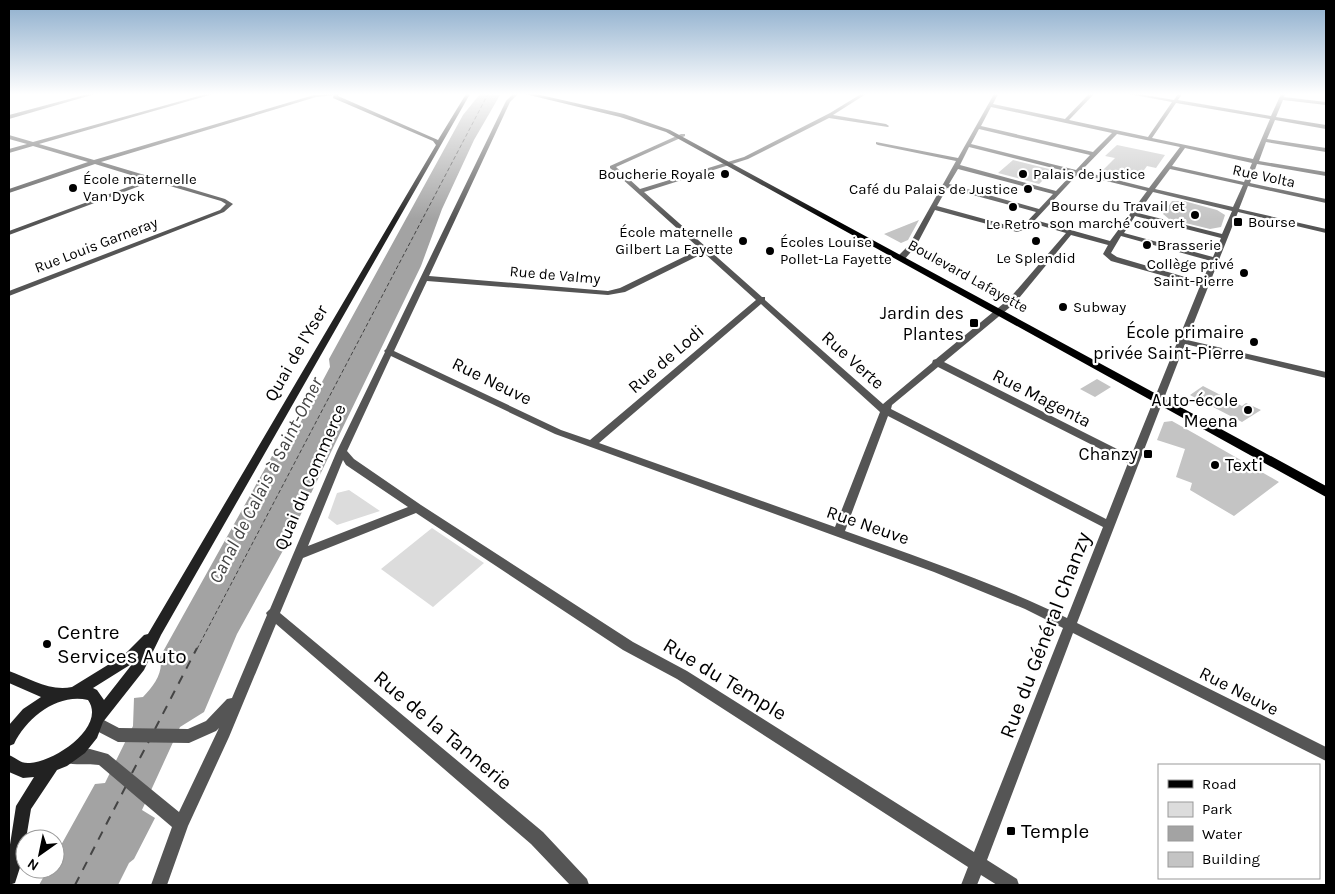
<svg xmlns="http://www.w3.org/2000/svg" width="1335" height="894" font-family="Karla,sans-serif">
	<rect width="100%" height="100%" fill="#fff"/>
	<path fill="#dcdcdc" d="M349,490l31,21 -43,14 -9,-7 9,-25z
		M432,528l52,35 -51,44 -52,-38z"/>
	<path fill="#a3a3a3" d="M480,94l20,1 -26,45 -32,69 -21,57 -135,279 -49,89 -33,78 -24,15 -38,83 13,8 -21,41 -5,4 -11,22h-79l9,-16h7v-13l40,-72 10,-1 28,-57 1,-28 9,-1c11,-11 21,-25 17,-40l112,-201 11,-1 47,-88 -1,-8 134,-244z"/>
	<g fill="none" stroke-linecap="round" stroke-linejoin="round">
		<path stroke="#444" stroke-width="1" stroke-dasharray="4 2.5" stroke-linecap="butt" d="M197,649l291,-555"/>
		<path stroke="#444" stroke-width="2" stroke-dasharray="9 8" stroke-linecap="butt" d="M155,729l42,-81
			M132,773l17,-32
			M75,885l51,-99"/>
	</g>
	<path fill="#c4c4c4" d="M1117,145l48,10 -9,13 -9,-2 -11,15 -18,-3 -17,-6 14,-14 -10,-2z
		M1013,160l40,10 -14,14 -41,-11z
		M1172,201h12l33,9 8,5 -4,12 -11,2 -41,-10 -6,-5z
		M919,220l-11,20 -7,3 -17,-9z
		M1097,379l14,8 -16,10 -15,-8z
		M1203,386l39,20 4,-3 15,7 -19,12 -52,-27z
		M1172,421l25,14 82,47 -45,34 -44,-26 2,-7 -16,-6 9,-28 -28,-9 7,-18z"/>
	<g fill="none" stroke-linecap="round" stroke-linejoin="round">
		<path fill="#555" fill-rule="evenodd" d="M88,94h7l-86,25v-4z
			M206,94h7l-174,50 55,16 220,-65 30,-1 -28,3 -215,65 124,37 8,5 -9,8 -215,84v-5l211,-81 6,-6 -5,-3 -68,-20 -144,54v-4l138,-51 -52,-16 -86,29v-4l79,-27 -55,-16 -24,7v-4l18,-5 -18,-5v-4l24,7z
			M513,94h5l-8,8 -81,174 179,15 12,-3 80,-39 -90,-81v-2l71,-32h4v2l-69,31 24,22 104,-32 86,-44 31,-19h5l-33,21 53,9 3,2 -1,1 -59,-9 -81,41 -104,33 62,55h3v3l53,47h3v3l118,104 49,-41 1,-3 3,-1 73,-60 57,-66 -34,-10 -6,6 -9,3 -82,-22 -19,36 -12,14h-6v-4l11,-11 47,-84 -78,-16 -2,-1v-2l82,16 36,-64h4l-5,10 72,15 24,-25h5l-25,26 79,17 24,-35 -43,-8h10l35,6 4,-6h4l-4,6 93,16 10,-22h4l-1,3 42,5v3l-43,-5 -7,17 50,8v4l-51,-9 -8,19 59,9v4l-60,-10 -7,19 67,11v4l-69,-12 -7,19 76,16v4l-78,-17 -9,23 87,20v4l-88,-21 -51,128 139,32v6l-141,-34 -108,279 249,124v14l-253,-128 -86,227 30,19 2,6h-22l-16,-10 -4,10h-16l7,-18 -291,-188 -54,-29 -207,-137 -113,45 -23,55 263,219 44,47 2,6h-19l-39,-41 -255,-220 -47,113 -41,89 -21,59h-16l21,-58 -73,-62c-11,-2 -24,1 -35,-3l-2,-5 2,-5 5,-2 21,-1 18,5 71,58 40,-84 -3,3 -27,12 -71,-1 -25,-13 -2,-5 2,-5 5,-2 21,11 69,1 18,-8 21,-22 5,-1 35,-83 -1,-2 4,-4 67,-158 48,-99 -1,-1 2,-2 120,-248zM1176,103l94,16 -17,40 -101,-21zM991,107l121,26 -19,19 -112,-26zM979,129l111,26 -14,15 -105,-26zM1117,134l63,13 -31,41 -68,-17zM969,147l104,26 -17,18 -96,-26zM1185,148l67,15 -8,19 -72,-16zM958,169l95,25 -14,15 -90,-25zM1170,169l73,16 -10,22 -78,-18zM1078,174l69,17 -37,50 -75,-21zM947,188l89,24 -14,15 -5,1 -80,-22zM1153,192l79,19 -10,23 -84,-21zM1135,216l86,22 -8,19 -89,-24zM1071,235l37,10 -5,9 8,7 89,25 -69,170 -187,-94 71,-59zM1121,236l90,25 -9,21 -85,-25 -6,-4zM704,253l52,47 -166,140 -29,-10 -167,-79 33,-70 181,14 17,-3zM761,304l119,108 -45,115 -236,-84zM391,356l164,78 379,138 91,37 38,19 -89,224 -287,-181 -54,-29 -212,-137 -67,-46 -7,-8zM938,367l190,96 -22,56 -215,-110 1,-4zM888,416l215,111 -36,91c-72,-35 -147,-60 -222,-87zM343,460l3,5 62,42 -100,39z"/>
		<path fill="#222" fill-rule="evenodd" d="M334,94h4v2l100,44 28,-46h4l-309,541 -17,35 -41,52 -6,16 -12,15 -18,13 -10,4 -26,39 -5,30h-1l-1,16 -9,28 -6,2v-34l7,-45 18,-29 -11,1 -14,-6v-17c8,3 11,9 21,8 24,-1 77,-36 58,-63 -30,-7 -61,17 -74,44l-5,2v-21l14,-16 18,-12 -32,-14v-12c20,7 41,21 63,16l52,-32 20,-20 4,-1 288,-489 -3,-4 -100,-43zM133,663l-29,37 -7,-10 -4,-2z"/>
		<path fill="#000" fill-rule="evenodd" d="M525,94h11l88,20 46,16 656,356v11l-660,-365 -46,-15z"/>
	</g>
	<linearGradient id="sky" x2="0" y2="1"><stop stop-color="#8cadcc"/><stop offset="0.43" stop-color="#fff"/><stop offset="1" stop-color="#fff" stop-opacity="0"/></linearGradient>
	<rect width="1335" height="219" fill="url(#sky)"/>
	<g fill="#000" stroke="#fff" stroke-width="2">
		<circle cx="725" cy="174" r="5"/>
		<circle cx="1023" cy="174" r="5"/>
		<circle cx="73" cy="188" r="5"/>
		<circle cx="1028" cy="189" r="5"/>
		<circle cx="1013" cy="207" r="5"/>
		<circle cx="1195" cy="215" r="5"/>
		<rect x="1233" y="217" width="10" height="10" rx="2.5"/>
		<circle cx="743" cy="241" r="5"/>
		<circle cx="1036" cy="241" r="5"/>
		<circle cx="1147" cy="245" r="5"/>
		<circle cx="770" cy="251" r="5"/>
		<circle cx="1244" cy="273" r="5"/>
		<circle cx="1063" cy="307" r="5"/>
		<rect x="969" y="318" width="10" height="10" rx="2.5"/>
		<circle cx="1254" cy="342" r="5"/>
		<circle cx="1248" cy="410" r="5"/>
		<rect x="1143" y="449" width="10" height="10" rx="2.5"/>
		<circle cx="1215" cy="465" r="5"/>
		<circle cx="47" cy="644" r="5"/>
		<rect x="1006" y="826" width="10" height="10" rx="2.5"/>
	</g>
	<g text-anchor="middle" stroke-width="4.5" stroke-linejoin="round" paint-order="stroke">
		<g font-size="15" fill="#000" stroke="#fff" text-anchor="start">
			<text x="715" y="179" text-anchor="end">Boucherie Royale</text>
			<text x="1033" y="179">Palais de justice</text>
			<text x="83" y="184">École maternelle<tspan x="83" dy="17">Van Dyck</tspan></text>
			<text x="1018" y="194" text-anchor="end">Café du Palais de Justice</text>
			<text x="1185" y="211" text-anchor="end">Bourse du Travail et<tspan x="1185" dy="17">son marché couvert</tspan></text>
			<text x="1248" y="227">Bourse</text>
			<text x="1013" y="229" text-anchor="middle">Le Retro</text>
			<text x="733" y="237" text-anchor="end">École maternelle<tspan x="733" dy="17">Gilbert La Fayette</tspan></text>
			<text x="780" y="247">Écoles Louise<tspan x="780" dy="17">Pollet-La Fayette</tspan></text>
			<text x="1157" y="250">Brasserie</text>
			<text x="1036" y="263" text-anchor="middle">Le Splendid</text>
			<text x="1234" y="269" text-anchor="end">Collège privé<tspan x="1234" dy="17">Saint-Pierre</tspan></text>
			<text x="1073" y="312">Subway</text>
		</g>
		<g font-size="15" fill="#000" stroke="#fff">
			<text transform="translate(1264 176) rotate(12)" y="5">Rue Volta</text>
			<text transform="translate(96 245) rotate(-21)" y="5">Rue Louis Garneray</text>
			<text transform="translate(555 275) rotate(5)" y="5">Rue de Valmy</text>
			<text transform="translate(968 276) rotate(29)" y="5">Boulevard Lafayette</text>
		</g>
		<g font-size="18" fill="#000" stroke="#fff" text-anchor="end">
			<text x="964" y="319">Jardin des<tspan x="964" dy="21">Plantes</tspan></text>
			<text x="1244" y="338">École primaire<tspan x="1244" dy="21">privée Saint-Pierre</tspan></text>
			<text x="1238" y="406">Auto-école<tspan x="1238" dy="21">Meena</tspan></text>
			<text x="1138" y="460">Chanzy</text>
			<text x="1225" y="471" text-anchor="start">Texti</text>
		</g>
		<g font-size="18" fill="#000" stroke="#fff">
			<text transform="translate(296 353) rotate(-60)" y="6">Quai de l'Yser</text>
			<text transform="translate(666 359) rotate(-41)" y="6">Rue de Lodi</text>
			<text transform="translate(853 360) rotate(42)" y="6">Rue Verte</text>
			<text transform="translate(492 381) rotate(26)" y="6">Rue Neuve</text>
			<text transform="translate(1042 398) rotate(27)" y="6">Rue Magenta</text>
			<text transform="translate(310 477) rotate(-67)" y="6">Quai du Commerce</text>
			<text transform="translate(868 525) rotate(19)" y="6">Rue Neuve</text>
			<text transform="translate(1239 691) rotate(27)" y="6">Rue Neuve</text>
		</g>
		<g font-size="19" font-style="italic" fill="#444" stroke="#fff">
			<text transform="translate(265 480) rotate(-63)" y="7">Canal de Calais à Saint-Omer</text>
		</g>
		<g font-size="21" fill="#000" stroke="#fff" text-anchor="start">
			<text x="57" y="639">Centre<tspan x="57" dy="24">Services Auto</tspan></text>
			<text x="1021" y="838">Temple</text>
		</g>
		<g font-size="21" fill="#000" stroke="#fff">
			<text transform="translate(1045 635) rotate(-69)" y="7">Rue du Général Chanzy</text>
			<text transform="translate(725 679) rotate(31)" y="7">Rue du Temple</text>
			<text transform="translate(443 730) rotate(40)" y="7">Rue de la Tannerie</text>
		</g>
	</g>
	<rect width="1335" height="894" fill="none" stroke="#000000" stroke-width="20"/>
	<rect x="1158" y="764" width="162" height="115" fill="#ffffff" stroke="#999999"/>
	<rect x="1168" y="780" width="25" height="8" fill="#000000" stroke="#999999"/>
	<text x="1202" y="789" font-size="15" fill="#000000">Road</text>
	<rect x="1168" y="802" width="25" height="15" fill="#dcdcdc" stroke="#999999"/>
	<text x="1202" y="814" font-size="15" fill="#000000">Park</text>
	<rect x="1168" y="826" width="25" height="15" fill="#a3a3a3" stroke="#999999"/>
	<text x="1202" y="839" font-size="15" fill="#000000">Water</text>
	<rect x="1168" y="852" width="25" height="15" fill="#c4c4c4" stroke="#999999"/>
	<text x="1202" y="864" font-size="15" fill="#000000">Building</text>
	<g transform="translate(40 854) rotate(213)"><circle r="24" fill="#ffffff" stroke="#999999"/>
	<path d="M0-4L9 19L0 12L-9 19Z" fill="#000000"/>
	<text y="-8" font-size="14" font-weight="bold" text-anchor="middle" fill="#000000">N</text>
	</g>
</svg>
